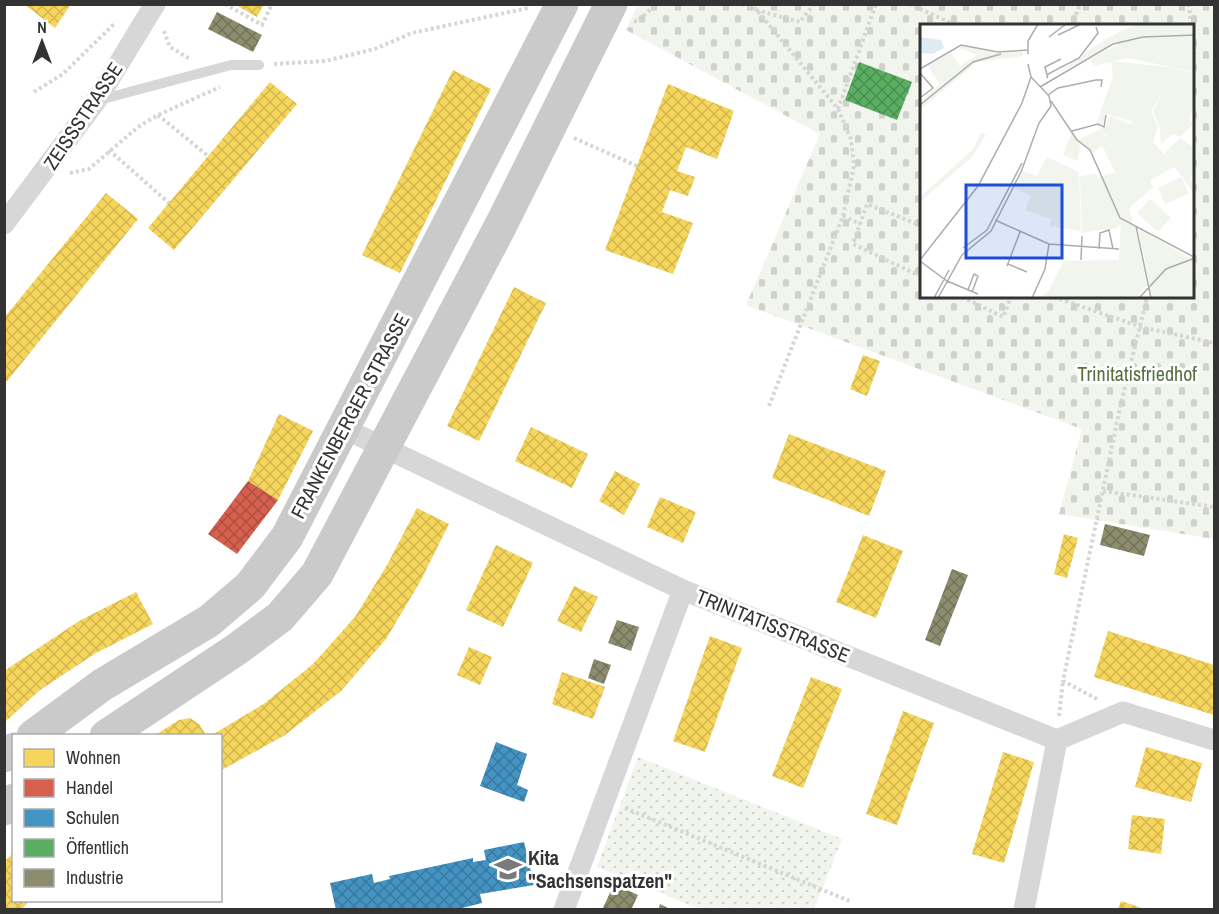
<svg xmlns="http://www.w3.org/2000/svg" width="1219" height="914" font-family="'Archivo Narrow',sans-serif">
	<defs>
		<pattern id="cemetery-stones" width="16" height="16" patternUnits="userSpaceOnUse" patternTransform="scale(1.5)"><rect width="16" height="16" fill="#f1f5ed"/><path d="M2 7V4a2 2 0 0 1 4 0v3zM10 15v-3a2 2 0 0 1 4 0v3z" fill="#cfd2cc"/></pattern>
		<pattern id="garden-dots" width="8" height="8" patternUnits="userSpaceOnUse" patternTransform="scale(1.5)"><rect width="8" height="8" fill="#f1f5ed"/><path d="M2 2h.1M6 6h.1" fill="none" stroke="#cfd2cc" stroke-width="1.8" stroke-linecap="round"/></pattern>
		<pattern id="homes-cross-hatch" width="8" height="8" patternUnits="userSpaceOnUse" patternTransform="scale(1.5)"><rect width="8" height="8" fill="#f6d55c"/><path d="M0 0l8 8M0 8l8-8" fill="none" stroke="#d3b750"/></pattern>
		<pattern id="shops-cross-hatch" width="8" height="8" patternUnits="userSpaceOnUse" patternTransform="scale(1.5)"><rect width="8" height="8" fill="#d6604d"/><path d="M0 0l8 8M0 8l8-8" fill="none" stroke="#ae5041"/></pattern>
		<pattern id="schools-cross-hatch" width="8" height="8" patternUnits="userSpaceOnUse" patternTransform="scale(1.5)"><rect width="8" height="8" fill="#4393c3"/><path d="M0 0l8 8M0 8l8-8" fill="none" stroke="#39799f"/></pattern>
		<pattern id="public-cross-hatch" width="8" height="8" patternUnits="userSpaceOnUse" patternTransform="scale(1.5)"><rect width="8" height="8" fill="#5aae61"/><path d="M0 0l8 8M0 8l8-8" fill="none" stroke="#4b8e51"/></pattern>
		<pattern id="industry-cross-hatch" width="8" height="8" patternUnits="userSpaceOnUse" patternTransform="scale(1.5)"><rect width="8" height="8" fill="#8c8c6e"/><path d="M0 0l8 8M0 8l8-8" fill="none" stroke="#73735b"/></pattern>
	</defs>
	<rect width="100%" height="100%" fill="#fff"/>
	<path fill="url(#cemetery-stones)" fill-rule="evenodd" d="M638,4l576,1v534l-155,-25 23,-85 -336,-124 74,-171 -194,-104zM922,26h272v271h-272z"/>
	<path fill="url(#garden-dots)" d="M638,757l204,82 -28,70h-114l-103,-42z"/>
	<path fill="url(#homes-cross-hatch)" d="M24,4h47l-16,24z
		M234,4h30l-7,13z
		M453,70l38,19 -91,184 -38,-18z
		M270,82l27,22 -123,146 -26,-22z
		M668,84l66,27 -17,48 -31,-12 -9,24 18,6 -7,19 -18,-6 -8,22 31,11 -20,51 -68,-24z
		M106,193l32,26 -134,166v-67z
		M514,287l32,16 -67,138 -32,-15z
		M863,355l17,6 -13,35 -17,-7z
		M279,414l34,17 -35,69 -30,-19z
		M531,427l57,27 -16,34 -57,-27z
		M789,434l97,37 -17,45 -97,-38z
		M615,471l25,13 -16,31 -25,-14z
		M660,497l36,15 -13,31 -36,-16z
		M417,508l32,16 -29,58 -34,57 -45,52 -56,44 -65,36v-36h-8l53,-32 48,-39 42,-47 32,-52z
		M1064,534l14,4 -11,40 -13,-4z
		M863,535l40,16 -27,67 -40,-16z
		M496,545l37,18 -30,64 -37,-17z
		M574,586l24,11 -17,35 -24,-11z
		M136,592l17,32 -57,29 -56,37 -36,33v-52l75,-50z
		M1108,631l106,34v50l-120,-38z
		M710,636l32,12 -37,104 -32,-11z
		M469,647l23,10 -12,28 -23,-10z
		M562,672l43,15 -12,32 -41,-15z
		M811,677l31,12 -39,99 -31,-12z
		M903,711l31,12 -37,102 -31,-11z
		M190,718l9,6 7,11h-51l24,-15z
		M1146,747l56,16 -11,39 -56,-15z
		M1003,752l31,10 -30,101 -32,-9z
		M1132,815l33,4 -4,35 -33,-5z
		M14,852v48h16l-8,9h-18v-47z
		M1121,901l24,8h-27z"/>
	<path fill="url(#shops-cross-hatch)" d="M248,481l30,19 -41,54 -29,-20z"/>
	<path fill="url(#schools-cross-hatch)" d="M496,742l31,12 -10,31 11,5 -4,12 -44,-16z
		M524,842l10,43 -54,9 2,9 -28,7h-118l-6,-27 42,-9 2,9 16,-4 -1,-3 84,-18v4l13,-2 -2,-10z"/>
	<path fill="url(#public-cross-hatch)" d="M859,62l53,20 -15,38 -52,-20z"/>
	<path fill="url(#industry-cross-hatch)" d="M217,12l45,23 -9,17 -45,-23z
		M1105,524l45,11 -6,21 -44,-11z
		M952,569l16,6 -28,71 -15,-6z
		M617,620l22,7 -8,24 -23,-8z
		M594,659l17,6 -7,19 -16,-6z
		M614,884l24,11 -7,15h-29z
		M660,904l12,6h-14z"/>
	<g fill="none" stroke-linecap="round" stroke-linejoin="round">
		<path stroke="#d6d6d6" stroke-width="4" stroke-dasharray="3 3" stroke-linecap="butt" d="M225,4l37,21 10,-21
			M742,4l14,5 82,100 38,-105
			M909,4l49,22
			M1189,4l2,22
			M756,10l44,12 14,-18
			M634,21l3,1 19,-18
			M1072,26l8,-22
			M164,31l6,16 20,12
			M1194,46v23
			M274,64l51,-3 50,-12 37,-16 116,-25
			M34,92l29,-18 52,-51
			M158,115l50,41
			M574,138l63,28
			M109,150l60,53
			M70,173l19,-4 49,-42 20,-12 62,-28
			M843,216l17,8
			M922,226l-55,-22 -14,40 69,33
			M962,297l41,20 8,-20
			M1054,297l87,30 73,16
			M769,406l74,-190 11,-50 -3,-27 -13,-30
			M1103,491l111,16
			M1097,699l-34,-18 57,-273 27,-111
			M1059,716l4,-35
			M625,808l227,94"/>
		<path stroke="#d7d7d7" stroke-width="10" d="M99,100l132,-35h28"/>
		<path stroke="#d7d7d7" stroke-width="21" d="M4,224l92,-123 59,-97
			M343,428l340,162 374,150 66,-28 91,28
			M564,910l119,-320
			M1024,910l33,-170"/>
		<path stroke="#cacaca" stroke-width="33" d="M33,736l69,-51 107,-64 41,-35 37,-49 275,-533
			M106,736l131,-87 43,-32 37,-43 184,-349 110,-221
			M4,756l10,-7
			M4,809l10,-9"/>
	</g>
	<defs>
		<symbol id="school-bare" viewBox="-9 -9 18 18"><path d="M0-5L7-2L0 1L-7-2ZM-4 1L0 2.5L4 1V4Q0 6-4 4Z" fill="#7a7a7a" stroke="#fff" stroke-width="2.5" paint-order="stroke"/></symbol>
	</defs>
	<g fill-rule="evenodd">
		<use href="#school-bare" x="489" y="850" width="38" height="38"/>
	</g>
	<g text-anchor="middle" stroke-width="6" stroke-linejoin="round" paint-order="stroke">
		<g font-size="20" fill="#333" stroke="#fff">
			<text transform="translate(83 116) rotate(-56)" y="7">ZEISSSTRASSE</text>
			<text transform="translate(350 416) rotate(-62)" y="7">FRANKENBERGER STRASSE</text>
			<text transform="translate(773 626) rotate(22)" y="7">TRINITATISSTRASSE</text>
		</g>
		<g font-size="20" fill="#56703f" stroke="#fff">
			<text x="1137" y="381">Trinitatisfriedhof</text>
		</g>
		<g font-size="20" font-weight="bold" fill="#333" stroke="#fff" text-anchor="start">
			<text x="528" y="865">Kita<tspan x="528" dy="23">"Sachsenspatzen"</tspan></text>
		</g>
	</g>
	<g transform="translate(920 24)">
		<rect width="274" height="274" fill="#fff"/>
		<path d="M191,92l18,8 -9,9 4,4 -3,2 -15,-15zM189,109l56,39 -15,8 3,7 -24,21 4,16 -9,-4 -9,-22v-26l-13,-27v-7zM248,125l20,20 6,-3 -3,11 3,17 -29,-41zM261,153l8,16 -24,11 -7,-16zM230,175l21,19 -13,14 -21,-19z" fill="#f1f5ed"/>
		<path d="M217,0h26l-16,1 -31,10 1,7 -62,33 52,-37zM43,21l33,8 27,-1v4l-46,6 -57,48v-7l20,-19 -12,-18 29,-18 -6,5 9,13 17,-11 -18,-7zM191,37l58,6 25,6v32l-5,15 5,3 -14,14 -7,-3 -12,10 -2,-20 -6,-12 9,-19 -11,18 7,16 -5,15 -24,-18h4l-4,-8 4,-7 -29,-8 9,-23zM188,101l13,14 -8,3 -4,-9 -5,2 -2,10 -8,8 -16,-13zM61,109l5,2 -14,22 -52,45v-5l52,-47zM261,114l13,11v17l-6,3 -20,-20zM195,148v26l9,22 -7,8 -19,-50zM219,205l55,31v38h-42z" fill="#f1f5ed"/>
		<path d="M127,133l32,15 2,59 -31,-5 1,-7 -26,-9 6,-14 -16,-8 8,-17 14,5z" fill="#f1f5ed"/>
		<path d="M261,0l13,2v46l-66,-14 -35,8 -2,-7 27,-15 -3,-9 32,-10zM184,77l29,7 -2,13 -25,-7 -3,10 -6,-1zM209,100l12,6 35,36 -12,6 -2,-4 -37,19 -7,-12 19,-11 -16,-19 -5,2 -3,-5 10,-5 -3,-4zM152,108l8,13 -2,16 -15,-6zM176,150l21,54 -35,5 -2,-57zM201,196l14,7 12,58 -10,13h-97l9,-8 15,-29 55,-1z" fill="#f1f5ed"/>
		<path d="M0,13l21,3 3,8 -11,6 -13,-1z" fill="#ddebf3"/>
		<path fill="none" stroke="#adadad" stroke-width="1.5" d="M138,11l23,-11M129,13l17,-13M108,30v-13l10,-17M0,45l41,-24 37,7 30,-2M0,49l13,15 -13,10M127,51l-2,-8 16,-8M127,54l1,-4 31,-16 19,-25 -2,-6M120,63l73,-43 30,-7 52,-2M128,71l10,-7 38,-8h6l-1,7M131,77l26,39 13,10 30,68 74,39M0,81l53,-43 28,-8M152,107l26,-7 6,3 2,-12M75,196l54,24 70,5M216,202l15,72M43,224l24,-18 35,-67M179,225l1,-16 9,-3 4,19M0,236l58,-74 44,-83 9,-26M161,236l1,-24M0,237l27,20 31,13M88,240l19,8M87,242l13,-34M48,266l6,-16 4,2 -6,16M14,274l15,-28M18,274l24,-43 29,-24 30,-59 18,-49 12,-17 -2,-10 -18,-19 -3,-13M112,274l13,-29 4,-25M219,274l27,-29 29,-11"/>
		<path fill="#1d4ed8" fill-opacity="0.15" stroke="#1d4ed8" stroke-width="3" d="M46,161h96v73h-96z"/>
		<rect width="274" height="274" fill="none" stroke="#333" stroke-width="3"/>
	</g>
	<rect width="1219" height="914" fill="none" stroke="#333333" stroke-width="12"/>
	<rect x="12" y="734" width="210" height="168" fill="#ffffff" stroke="#adadad" stroke-width="1.5"/>
	<rect x="24" y="749" width="30" height="18" fill="#f6d55c" stroke="#adadad" stroke-width="1.5"/>
	<text x="66" y="764" font-size="18" fill="#333333">Wohnen</text>
	<rect x="24" y="779" width="30" height="18" fill="#d6604d" stroke="#adadad" stroke-width="1.5"/>
	<text x="66" y="794" font-size="18" fill="#333333">Handel</text>
	<rect x="24" y="809" width="30" height="18" fill="#4393c3" stroke="#adadad" stroke-width="1.5"/>
	<text x="66" y="824" font-size="18" fill="#333333">Schulen</text>
	<rect x="24" y="839" width="30" height="18" fill="#5aae61" stroke="#adadad" stroke-width="1.5"/>
	<text x="66" y="854" font-size="18" fill="#333333">Öffentlich</text>
	<rect x="24" y="869" width="30" height="18" fill="#8c8c6e" stroke="#adadad" stroke-width="1.5"/>
	<text x="66" y="884" font-size="18" fill="#333333">Industrie</text>
	<g transform="translate(42 42)" stroke="#ffffff" stroke-width="4.5" paint-order="stroke">
	<path d="M0-4.5L10 22L0 15L-10 22Z" fill="#333333"/>
	<text y="-9" font-size="16" font-weight="bold" text-anchor="middle" fill="#333333">N</text>
	</g>
</svg>
